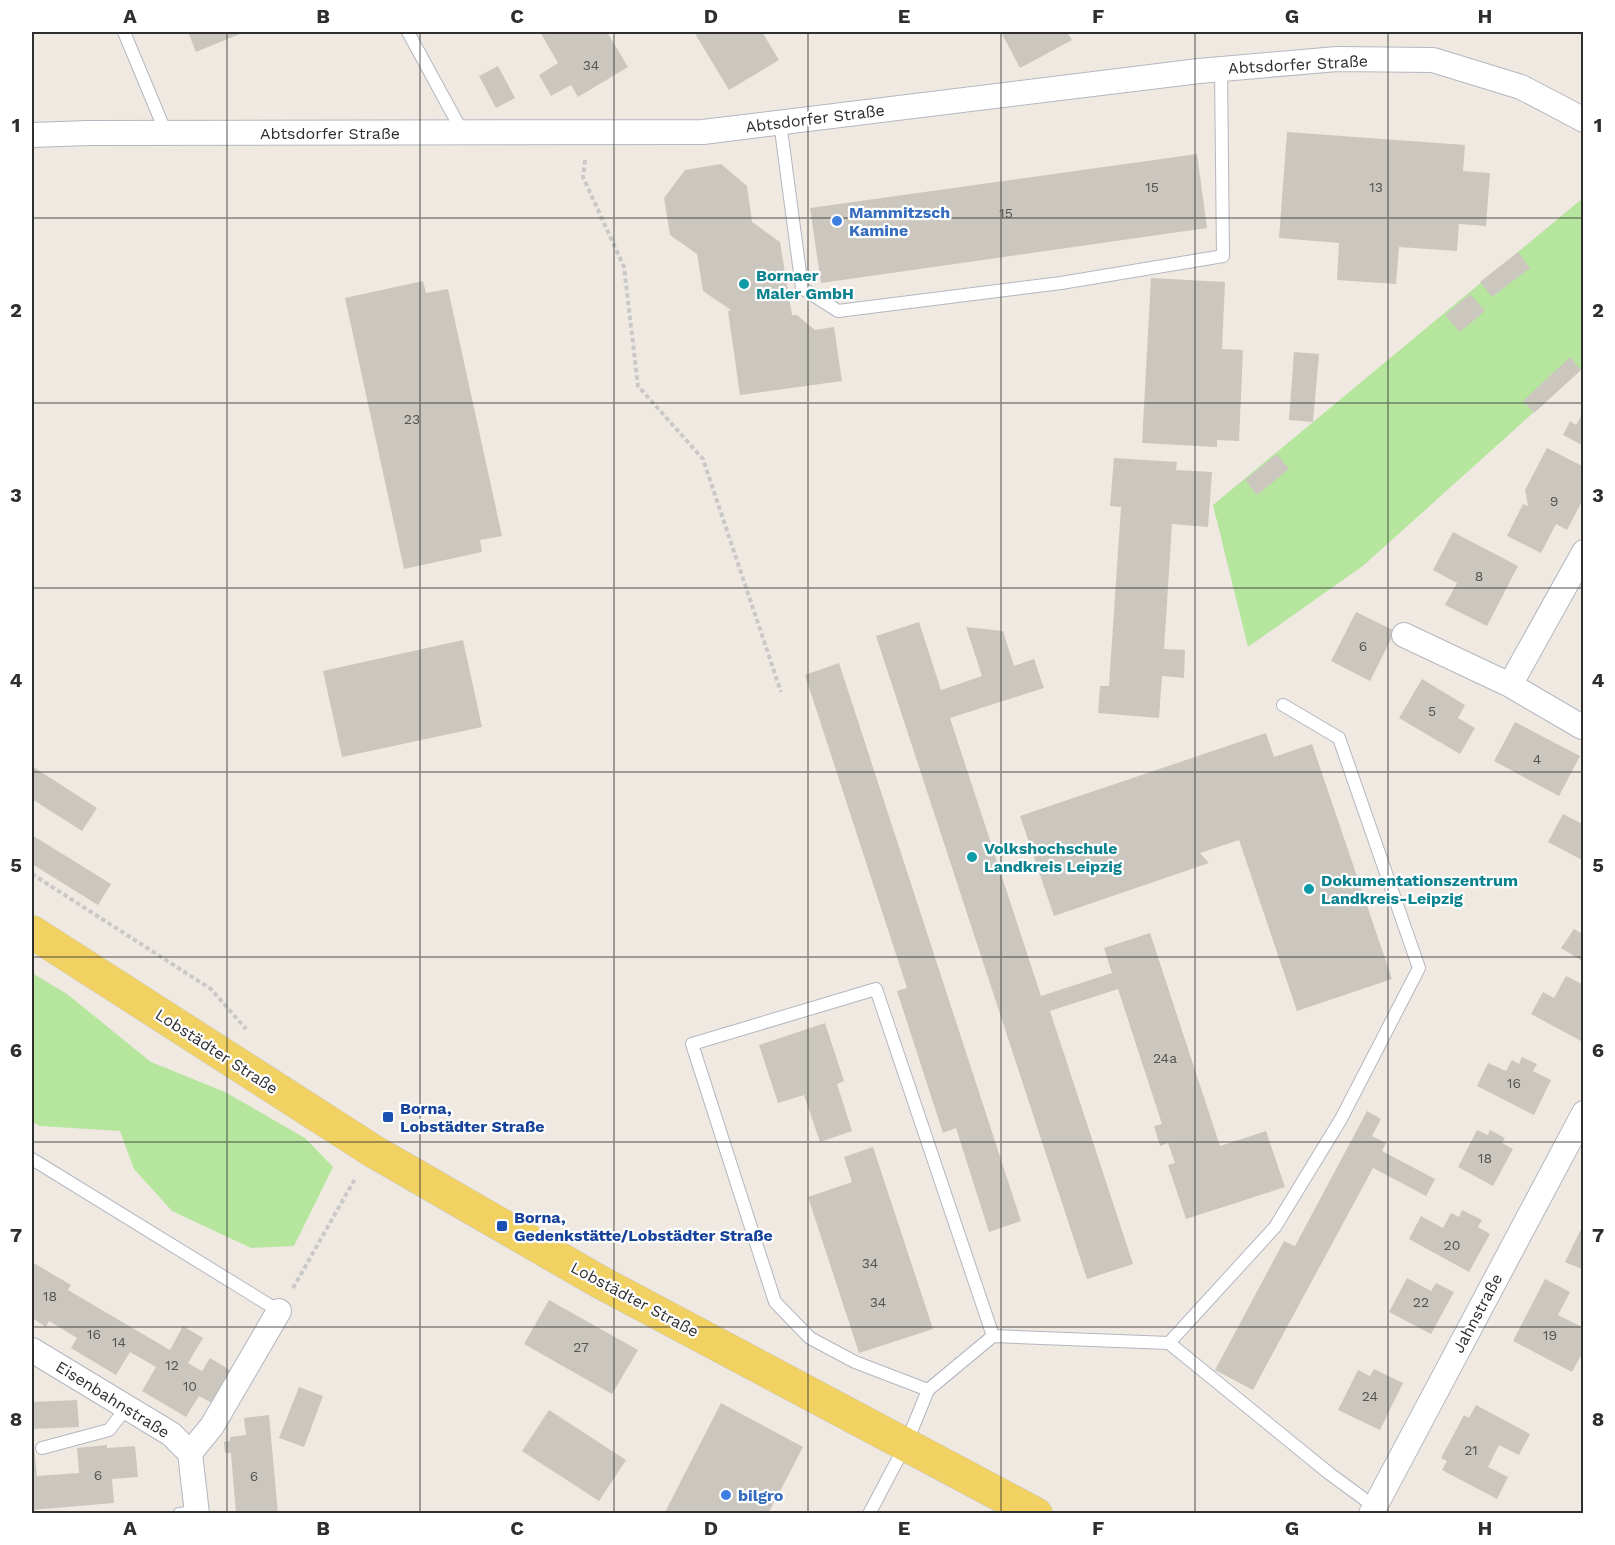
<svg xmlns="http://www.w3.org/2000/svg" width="1615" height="1545" font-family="'Work Sans',sans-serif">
	<rect width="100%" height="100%" fill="#efe9e1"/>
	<path fill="#b6e59e" d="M1583,198v170l-219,197 -116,82 -35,-142z
		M32,973l35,21 84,68 74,30 80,46 28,29 -39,79 -43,2 -79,-37 -38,-42 -14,-38 -80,-5 -8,-4z"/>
	<path fill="#cbc7bf" d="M188,32h53l1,1 -46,19z
		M540,32h67l21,35 -50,30 -7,-12 -20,11 -12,-21 19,-12z
		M694,32h68l17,28 -50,30z
		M1001,32h66l5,8 -52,28z
		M498,66l17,32 -19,10 -17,-32z
		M1287,132l178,13 -2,26 27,2 -4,53 -27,-2 -2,27 -58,-4 -3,37 -59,-4 2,-37 -60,-5z
		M1197,154l10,74 -386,55 -11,-75z
		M721,164l26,22 5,36 28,20 12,73h5l18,15 19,-3 8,54 -102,14 -12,-84 3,-1 -28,-19 -6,-37 -27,-19 -6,-37 21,-28z
		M1518,252l12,16 -38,29 -12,-15z
		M1151,278l74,4 -3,67 21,1 -4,91 -22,-1v7l-75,-4z
		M423,281l3,12 22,-4 54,247 -22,4 2,12 -78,17 -59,-271z
		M1470,294l15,17 -25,21 -15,-17z
		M1294,352l25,2 -6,68 -24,-2z
		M1570,357l11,13 -47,43 -11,-12z
		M1584,411v35l-21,-11 7,-14 6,4z
		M1547,448l37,19v30l-17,33 -11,-6 -15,29 -34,-17 16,-32 5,2 -3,-16z
		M1277,454l12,15 -32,26 -12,-15z
		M1114,458l63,4 -1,8 36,2 -4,55 -36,-3 -8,125 21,1 -1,28 -22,-2 -3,42 -61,-5 2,-27h9l12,-179 -11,-1z
		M1453,532l65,34 -31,60 -42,-21 12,-22 -24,-13z
		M1356,612l39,19 -25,50 -39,-20z
		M919,622l22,68 41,-14 -16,-49 37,4 11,35 20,-7 10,29 -94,30 91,278 71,-23 -8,-25 46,-15 70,213 46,-15 19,56 -99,32 -18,-54 7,-2 -7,-20 -8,3 -6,-20 8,-2 -44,-135 -68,22 83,253 -46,15 -211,-643z
		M463,640l19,87 -140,30 -19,-86z
		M839,663l182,558 -32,11 -33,-104 -13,5 -46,-142 10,-3 -102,-313z
		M1422,679l43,26 -7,13 17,10 -15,26 -61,-36z
		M1515,722l65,34 -21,40 -65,-35z
		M1266,733l8,24 38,-13 80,235 -95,32 -58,-171 -39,13 9,10 -155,53 -34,-100z
		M32,766l65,42 -15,23 -50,-32z
		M1563,814l21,11v36l-36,-19z
		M32,835l79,49 -13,21 -66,-41z
		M1574,929l10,6v27l-23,-14z
		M1566,976l18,9 -3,7 3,1v43l-3,5 -50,-27 12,-22 11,6z
		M825,1023l19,58 -7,3 15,47 -32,11 -16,-47 -26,8 -19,-58z
		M1522,1057l15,7 -4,7 18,9 -17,35 -57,-29 11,-23 18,8 6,-11 7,4z
		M1367,1111l14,8 -9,17 14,7 -4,8 53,28 -9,17 -53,-28 -120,222 -38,-20 69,-129 11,5z
		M1477,1130l11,5 2,-5 15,8 -3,5 11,6 -20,37 -35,-19z
		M873,1147l60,182 -74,24 -51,-156 44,-15 -8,-25z
		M1462,1210l20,10 -4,7 12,7 -21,38 -60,-33 12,-23 22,12 8,-15 8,4z
		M1584,1223v47l-19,-8z
		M32,1262l39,23 -3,5 102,60 13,-24 20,12 -15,25 14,8 8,-13 23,14 -19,32 -15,-8 -13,21 -44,-26 14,-24 -26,-15 -14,23 -45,-27 6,-10 -28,-17 -3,6 -14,-9z
		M1407,1278l24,13 5,-8 18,9 -23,42 -42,-22z
		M1545,1279l25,13 -12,23 26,13v22l-12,22 -59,-31z
		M549,1300l89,50 -26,44 -88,-50z
		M1374,1369l29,14 -23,47 -42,-20 20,-40 12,6z
		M299,1387l24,9 -19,51 -25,-9z
		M77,1400l2,27 -47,2v-27z
		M721,1403l82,44 -35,67h-104z
		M1476,1405l54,29 -11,21 -20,-10 -11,22 20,10 -11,22 -55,-29 5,-9 -6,-3 23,-43 5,3z
		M549,1410l77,50 -27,41 -77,-50z
		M269,1415l9,99h-42l-5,-61h-6l-1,-11 6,-1v-4l16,-2 -2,-17z
		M32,1436h1l4,40 42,-3 -2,-25 30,-3v3l28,-2 3,31 -26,2 2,24 -82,7z"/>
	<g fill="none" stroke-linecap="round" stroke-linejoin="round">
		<defs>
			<path id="service" d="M124,32l42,101
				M408,32l55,101
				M780,122l22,166 36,23 223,-28 162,-27 -2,-187
				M1283,705l56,33 80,230 -78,151 -66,108 -106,116 161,131 45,33
				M32,1159l247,152
				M993,1336l176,7
				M42,1448l67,-18 19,-24
				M179,1514l18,-2
				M869,1514l37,-70 22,-54 -73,-28 -45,-24 -35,-36 -83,-258 184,-55 117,347 -65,54"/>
			<path id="minor" d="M32,135l56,-2 615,-1 496,-61 138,-12 96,1 88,27 63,33
				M1404,635l106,50 74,-133
				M1510,685l72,42
				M32,1350l139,84 19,19
				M197,1514l-7,-61 22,-27 67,-115
				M1371,1514l213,-401"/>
			<path id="primary" d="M32,932l341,219 227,131 436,232"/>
		</defs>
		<use href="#service" stroke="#b4b7c1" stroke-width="14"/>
		<use href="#minor" stroke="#b4b7c1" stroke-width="26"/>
		<use href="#primary" stroke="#c9c9c9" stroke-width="34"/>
		<path stroke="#c9c9c9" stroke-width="4" stroke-dasharray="4.5 3" stroke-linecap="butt" d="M585,160l-2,17 41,90 14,119 65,73 78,233
			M32,874l179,115 35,40
			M293,1288l63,-111"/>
		<use href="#service" stroke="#fff" stroke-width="12"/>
		<use href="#minor" stroke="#fff" stroke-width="24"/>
		<use href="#primary" stroke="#f2d163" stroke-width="33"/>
	</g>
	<path fill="none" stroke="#2e2e2e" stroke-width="1.5" stroke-opacity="0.55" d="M227,32v1482M420,32v1482M614,32v1482M808,32v1482M1001,32v1482M1195,32v1482M1388,32v1482M32,218h1552M32,403h1552M32,588h1552M32,772h1552M32,957h1552M32,1142h1552M32,1327h1552"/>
	<g fill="#3f7fe0" stroke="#fff" stroke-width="2">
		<circle cx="837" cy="221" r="6"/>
		<circle cx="726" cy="1495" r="6"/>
	</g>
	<g fill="#0f9aa8" stroke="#fff" stroke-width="2">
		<circle cx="744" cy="284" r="6"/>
		<circle cx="972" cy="857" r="6"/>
		<circle cx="1309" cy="889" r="6"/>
	</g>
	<g fill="#1a4fb4" stroke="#fff" stroke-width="2">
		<rect x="382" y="1111" width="12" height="12" rx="3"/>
		<rect x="496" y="1220" width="12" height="12" rx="3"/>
	</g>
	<g text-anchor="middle" stroke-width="4.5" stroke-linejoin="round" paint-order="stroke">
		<g font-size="14" fill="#555452">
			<text x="591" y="70">34</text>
			<text x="1152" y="192">15</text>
			<text x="1376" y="192">13</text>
			<text x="1006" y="218">15</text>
			<text x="412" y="424">23</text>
			<text x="1554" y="506">9</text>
			<text x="1479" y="581">8</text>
			<text x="1363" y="651">6</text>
			<text x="1432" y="716">5</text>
			<text x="1537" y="764">4</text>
			<text x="1165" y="1063">24a</text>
			<text x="1514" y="1088">16</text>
			<text x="1485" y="1163">18</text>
			<text x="1452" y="1250">20</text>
			<text x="870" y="1268">34</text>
			<text x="50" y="1301">18</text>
			<text x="878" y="1307">34</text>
			<text x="1421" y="1307">22</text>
			<text x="94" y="1339">16</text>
			<text x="1550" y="1340">19</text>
			<text x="119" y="1347">14</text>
			<text x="581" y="1352">27</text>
			<text x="172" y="1370">12</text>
			<text x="190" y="1391">10</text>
			<text x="1370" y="1401">24</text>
			<text x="1471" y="1455">21</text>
			<text x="98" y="1480">6</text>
			<text x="254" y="1481">6</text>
		</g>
		<g font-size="16" fill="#2e2e2e" stroke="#fff">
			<text transform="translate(1298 64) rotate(-3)" y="6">Abtsdorfer Straße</text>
			<text transform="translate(815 118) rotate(-7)" y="6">Abtsdorfer Straße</text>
			<text x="330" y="139">Abtsdorfer Straße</text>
			<text transform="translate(217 1051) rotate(33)" y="6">Lobstädter Straße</text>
			<text transform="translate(635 1299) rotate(28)" y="6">Lobstädter Straße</text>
			<text transform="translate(1477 1313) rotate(-62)" y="6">Jahnstraße</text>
			<text transform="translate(113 1399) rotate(32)" y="6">Eisenbahnstraße</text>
		</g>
		<g font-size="16" font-weight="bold" fill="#366cbe" stroke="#fff" text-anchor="start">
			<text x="849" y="218">Mammitzsch<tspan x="849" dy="18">Kamine</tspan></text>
			<text x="738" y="1501">bilgro</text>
		</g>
		<g font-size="16" font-weight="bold" fill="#0d838f" stroke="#fff" text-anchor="start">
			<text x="756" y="281">Bornaer<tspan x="756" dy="18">Maler GmbH</tspan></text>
			<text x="984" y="854">Volkshochschule<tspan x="984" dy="18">Landkreis Leipzig</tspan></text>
			<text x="1321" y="886">Dokumentationszentrum<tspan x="1321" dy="18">Landkreis-Leipzig</tspan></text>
		</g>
		<g font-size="16" font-weight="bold" fill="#164399" stroke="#fff" text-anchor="start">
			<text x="400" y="1114">Borna,<tspan x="400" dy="18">Lobstädter Straße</tspan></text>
			<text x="514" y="1223">Borna,<tspan x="514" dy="18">Gedenkstätte/Lobstädter Straße</tspan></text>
		</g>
	</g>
	<rect width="1615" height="1545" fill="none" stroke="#ffffff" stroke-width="66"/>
	<rect x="33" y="33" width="1549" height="1479" fill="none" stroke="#2e2e2e" stroke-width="2"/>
	<g font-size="20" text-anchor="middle" font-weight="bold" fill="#2e2e2e">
		<text x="130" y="23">A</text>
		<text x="323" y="23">B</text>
		<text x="517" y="23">C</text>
		<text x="711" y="23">D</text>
		<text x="904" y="23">E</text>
		<text x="1098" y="23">F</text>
		<text x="1292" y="23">G</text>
		<text x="1485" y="23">H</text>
		<text x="16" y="132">1</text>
		<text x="1598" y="132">1</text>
		<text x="16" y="317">2</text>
		<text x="1598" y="317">2</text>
		<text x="16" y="502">3</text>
		<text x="1598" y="502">3</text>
		<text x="16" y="687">4</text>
		<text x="1598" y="687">4</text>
		<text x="16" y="872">5</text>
		<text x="1598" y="872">5</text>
		<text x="16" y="1057">6</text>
		<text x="1598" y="1057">6</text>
		<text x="16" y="1242">7</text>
		<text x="1598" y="1242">7</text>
		<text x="16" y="1426">8</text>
		<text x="1598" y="1426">8</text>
		<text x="130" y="1535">A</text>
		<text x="323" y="1535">B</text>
		<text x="517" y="1535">C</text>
		<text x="711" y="1535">D</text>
		<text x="904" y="1535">E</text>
		<text x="1098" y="1535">F</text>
		<text x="1292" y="1535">G</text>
		<text x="1485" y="1535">H</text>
	</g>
</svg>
